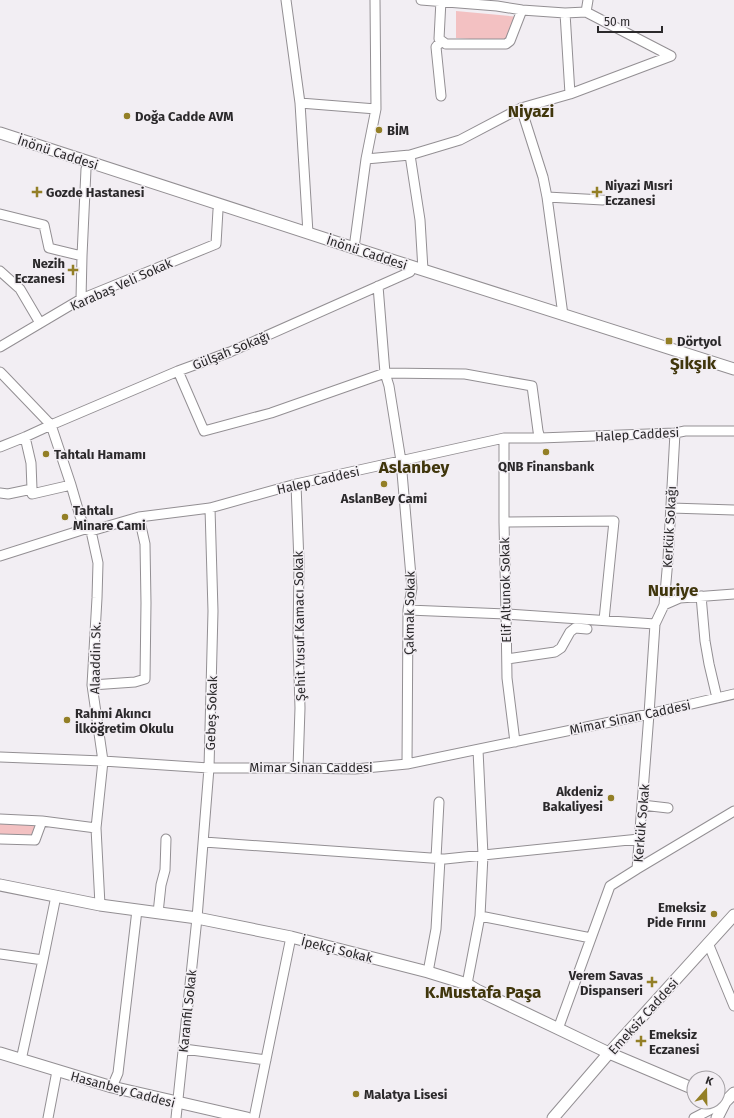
<svg xmlns="http://www.w3.org/2000/svg" width="734" height="1118" font-family="'Fira Sans',sans-serif">
	<rect width="100%" height="100%" fill="#f2eef3"/>
	<path fill="#f3c1c2" d="M456,11l64,6 -8,25 -56,-4z
		M0,821l38,3 -6,14 -32,-3z"/>
	<g fill="none" stroke-linecap="round" stroke-linejoin="round">
		<defs>
			<path id="minor" d="M286,0l14,103 8,130
				M421,0l76,6 25,4 43,3 21,-1 85,44
				M441,0l-2,39 7,5h60l4,-3 12,-31
				M586,12l2,-12
				M565,13l5,81
				M441,96l-5,-49 5,-6
				M300,103l76,6
				M410,155l10,65 3,50
				M366,159l10,-50 -1,-109
				M547,197l-4,-20 -22,-69 49,-14 101,-38
				M0,214l44,11 5,23 33,8
				M354,248l12,-89 44,-4 50,-15 61,-32
				M0,271l20,18 20,34
				M378,286l7,87 4,13 12,75 11,127 -4,22 -1,154
				M81,299l1,-43 4,-87
				M563,315l-16,-118 56,3
				M0,347l81,-48 135,-55 2,-34
				M178,371l26,60 67,-18 114,-40 80,1 67,12 6,45 2,7
				M0,372l3,3 48,50 20,60 9,31 5,13 6,2 48,-14 71,-9 86,-24 208,-46h36l135,-5 10,-2h49
				M25,437l6,26 1,26
				M504,438v84l2,92 1,64 8,64
				M0,447l25,-10 26,-12 127,-54 52,-19 180,-80
				M296,484l3,79 -1,79 2,66 -2,60
				M0,493l8,1 24,-5v5l39,-9
				M671,508l63,2
				M504,522l110,-1 -10,99
				M91,531l7,32 -1,35 -5,87 11,76 -7,67 4,77
				M0,556l85,-27
				M701,596l4,45 4,23 8,34
				M664,605l16,-7 54,-4
				M408,610l98,4 149,10
				M507,659l48,-7 6,-4 9,-16 5,-4 12,1
				M92,685l43,-3 10,-3 1,-76 -1,-59 -6,-27
				M0,757l103,4 106,7h89l57,1 52,-5 242,-50 85,-20
				M642,805l26,3
				M0,819l42,2
				M0,839l35,1 7,-19 54,7
				M204,842l241,17 194,-20
				M436,858l3,-56
				M637,869l97,-58
				M158,913l3,-28 4,-15 1,-31
				M480,916l111,22
				M708,943l26,63
				M0,954l43,6
				M428,972l8,-43 4,-70
				M467,984l13,-68 3,-61 -5,-105
				M558,1029l52,-143 27,-17 12,-155 6,-90 9,-19 4,-46 7,-126
				M184,1049l82,11
				M21,1060l22,-100 13,-64
				M112,1087l6,-14 19,-163
				M48,1118l9,-47
				M176,1118l21,-200 12,-150 4,-157 -3,-103
				M254,1118l37,-181
				M694,1118l31,-16"/>
			<path id="major" d="M0,133l354,115 380,121
				M0,885l100,20 97,13 94,19 137,35 39,12 10,6 132,63 85,36
				M0,1053l112,34 135,31
				M553,1118l56,-65 125,-138
				M717,1118l8,-16 9,-9"/>
		</defs>
		<use href="#minor" stroke="#938f93" stroke-width="11"/>
		<use href="#major" stroke="#938f93" stroke-width="13"/>
		<use href="#minor" stroke="#fff" stroke-width="9"/>
		<use href="#major" stroke="#fff" stroke-width="11"/>
	</g>
	<g fill="#937f26" stroke="#f2eef3" stroke-width="1.5">
		<circle cx="127" cy="116" r="4"/>
		<circle cx="379" cy="130" r="4"/>
		<path d="M35 186h4v4h4v4h-4v4h-4v-4h-4v-4h4z"/>
		<path d="M595 186h4v4h4v4h-4v4h-4v-4h-4v-4h4z"/>
		<path d="M71 264h4v4h4v4h-4v4h-4v-4h-4v-4h4z"/>
		<rect x="665" y="337" width="8" height="8" rx="2"/>
		<circle cx="546" cy="452" r="4"/>
		<circle cx="46" cy="454" r="4"/>
		<circle cx="384" cy="484" r="4"/>
		<circle cx="65" cy="517" r="4"/>
		<circle cx="67" cy="720" r="4"/>
		<circle cx="611" cy="798" r="4"/>
		<circle cx="714" cy="914" r="4"/>
		<path d="M650 976h4v4h4v4h-4v4h-4v-4h-4v-4h4z"/>
		<path d="M639 1035h4v4h4v4h-4v4h-4v-4h-4v-4h4z"/>
		<circle cx="356" cy="1094" r="4"/>
	</g>
	<g text-anchor="middle" stroke-width="3" stroke-linejoin="round" paint-order="stroke">
		<g font-size="13" font-weight="bold" fill="#2b292b" stroke="#f2eef3" text-anchor="start">
			<text x="135" y="121">Doğa Cadde AVM</text>
			<text x="387" y="135">BİM</text>
			<text x="605" y="190">Niyazi Mısri<tspan x="605" dy="15">Eczanesi</tspan></text>
			<text x="46" y="197">Gozde Hastanesi</text>
			<text x="65" y="268" text-anchor="end">Nezih<tspan x="65" dy="15">Eczanesi</tspan></text>
			<text x="677" y="346">Dörtyol</text>
			<text x="54" y="459">Tahtalı Hamamı</text>
			<text x="546" y="471" text-anchor="middle">QNB Finansbank</text>
			<text x="384" y="503" text-anchor="middle">AslanBey Cami</text>
			<text x="73" y="515">Tahtalı<tspan x="73" dy="15">Minare Cami</tspan></text>
			<text x="75" y="718">Rahmi Akıncı<tspan x="75" dy="15">İlköğretim Okulu</tspan></text>
			<text x="603" y="796" text-anchor="end">Akdeniz<tspan x="603" dy="15">Bakaliyesi</tspan></text>
			<text x="706" y="912" text-anchor="end">Emeksiz<tspan x="706" dy="15">Pide Fırını</tspan></text>
			<text x="643" y="980" text-anchor="end">Verem Savas<tspan x="643" dy="15">Dispanseri</tspan></text>
			<text x="649" y="1039">Emeksiz<tspan x="649" dy="15">Eczanesi</tspan></text>
			<text x="364" y="1099">Malatya Lisesi</text>
		</g>
		<g font-size="13" fill="#2b292b" stroke="#f2eef3">
			<text transform="translate(58 152) rotate(18)" y="5">İnönü Caddesi</text>
			<text transform="translate(367 252) rotate(18)" y="5">İnönü Caddesi</text>
			<text transform="translate(121 284) rotate(-24)" y="5">Karabaş Veli Sokak</text>
			<text transform="translate(231 350) rotate(-22)" y="5">Gülşah Sokağı</text>
			<text transform="translate(637 434) rotate(-3)" y="5">Halep Caddesi</text>
			<text transform="translate(318 480) rotate(-13)" y="5">Halep Caddesi</text>
			<text transform="translate(669 527) rotate(-87)" y="5">Kerkük Sokağı</text>
			<text transform="translate(505 590) rotate(-91)" y="5">Elif Altunok Sokak</text>
			<text transform="translate(409 613) rotate(-89)" y="5">Çakmak Sokak</text>
			<text transform="translate(299 626) rotate(-91)" y="5">Şehit Yusuf Kamacı Sokak</text>
			<text transform="translate(95 658) rotate(-89)" y="5">Alaaddin Sk.</text>
			<text transform="translate(211 713) rotate(-88)" y="5">Gebeş Sokak</text>
			<text transform="translate(630 717) rotate(-12)" y="5">Mimar Sinan Caddesi</text>
			<text x="311" y="772">Mimar Sinan Caddesi</text>
			<text transform="translate(641 823) rotate(-85)" y="5">Kerkük Sokak</text>
			<text transform="translate(337 949) rotate(14)" y="5">İpekçi Sokak</text>
			<text transform="translate(187 1011) rotate(-84)" y="5">Karanfil Sokak</text>
			<text transform="translate(643 1016) rotate(-48)" y="5">Emeksiz Caddesi</text>
			<text transform="translate(123 1089) rotate(15)" y="5">Hasanbey Caddesi</text>
		</g>
		<g font-size="17" font-weight="bold" fill="#40360c" stroke="#f2eef3">
			<text x="531" y="117">Niyazi</text>
			<text x="693" y="369">Şıkşık</text>
			<text x="414" y="473">Aslanbey</text>
			<text x="673" y="596">Nuriye</text>
			<text x="483" y="998">K.Mustafa Paşa</text>
		</g>
	</g>
	<g transform="translate(706 1090) rotate(20)"><circle r="19" fill="#f2eef3" stroke="#a29fa3"/>
	<path d="M0-3L7 15L0 10L-7 15Z" fill="#937f26"/>
	<text y="-6" font-size="11" font-weight="bold" text-anchor="middle" fill="#2b292b">K</text>
	</g>
	<path d="M598 26v6h64v-6" fill="none" stroke="#2b292b" stroke-width="2"/>
	<text x="604" y="26" font-size="12" fill="#2b292b" stroke="#f2eef3" stroke-width="3" paint-order="stroke">50 m</text>
</svg>
